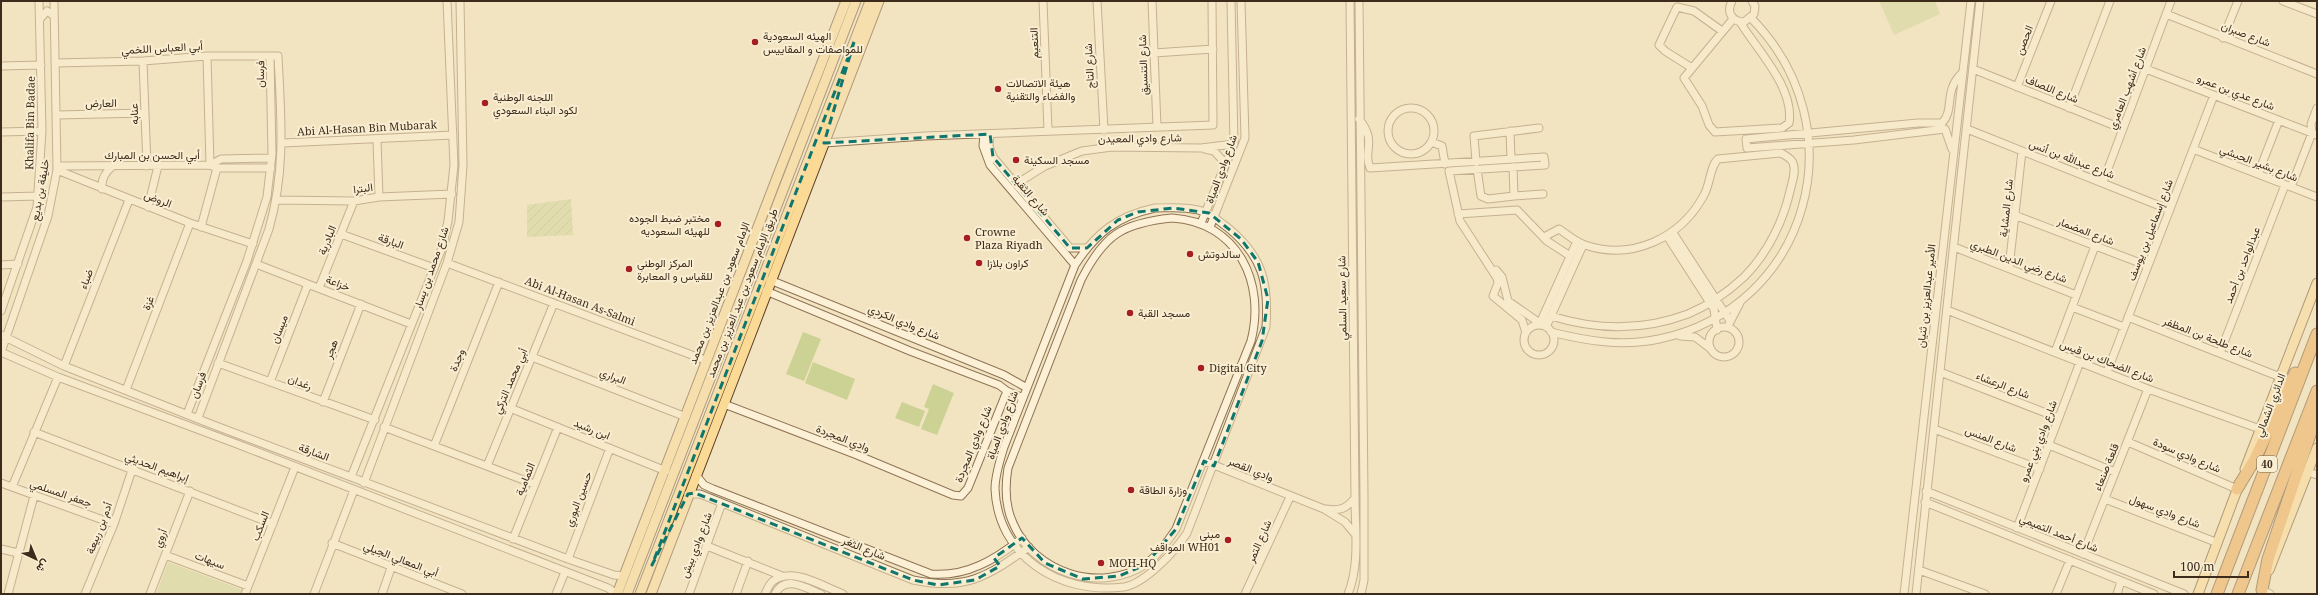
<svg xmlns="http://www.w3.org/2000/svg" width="2318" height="595" font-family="'Noto Serif',Vazirmatn,serif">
	<defs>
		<pattern id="garden-furrows" width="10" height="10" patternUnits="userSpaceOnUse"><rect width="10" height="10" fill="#ccd294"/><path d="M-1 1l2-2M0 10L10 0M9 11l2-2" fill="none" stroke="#b0b47f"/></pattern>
	</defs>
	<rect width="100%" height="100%" fill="#f3e4c1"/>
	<path fill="#ccd294" d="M1879,1h56l5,13 -46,21z
		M803,332l18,7 -17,42 -18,-7z
		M813,362l42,17 -8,21 -42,-17z
		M933,384l21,9 -17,42 -16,-6 8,-20 -5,-2z
		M902,402l23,9 -6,16 -24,-9z
		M168,562l75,28 -1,4h-86z"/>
	<path fill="url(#garden-furrows)" d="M571,199l2,36 -46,2v-32z"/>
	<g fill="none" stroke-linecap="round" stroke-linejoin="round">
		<defs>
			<path id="minor" d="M1043,1l5,130
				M1097,1l7,129
				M1152,1l5,126
				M1359,1l5,495v84l-3,14
				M1732,1c-6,11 0,21 12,21l10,-8 1,-8 -3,-5
				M2283,1l34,13
				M2166,14l151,60
				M40,19l7,-8 7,5
				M1733,19l-49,59 18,28 7,19 6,7 67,-4 7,-5c6,-35 -32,-73 -49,-101
				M2223,38l15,-37
				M1154,53l59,-4
				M207,56l3,109
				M143,61l4,105
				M56,63l87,-2 64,-5h71c3,61 8,113 -9,173l-71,189
				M1,66l40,-1
				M1692,68l-27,-17 -6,-6 18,-38 17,4 28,20
				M1973,69l150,60
				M2146,69l171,66
				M2017,87l34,-86
				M1388 131a23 23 0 1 1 46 0a23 23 0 1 1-46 0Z
				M2069,108l41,-107
				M57,115l88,-2
				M1359,119c19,23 3,32 11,49l174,-11 1,8 -96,6 11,50 37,57 1,5 -5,13 29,24 4,13
				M1967,129l203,81
				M1510,131l1,28
				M1,132l41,-1
				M984,134l-1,12 7,19 85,100
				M990,134l-1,12 4,11 77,91h17
				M377,140l2,57
				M1431,142l11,4 3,18
				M283,143l170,-8
				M824,143l101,-7 288,-11 -1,-124
				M1205,149l9,2 12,13
				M1952,149l-7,-20 -91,11 -107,8 -1,-9 172,-16h24c13,-13 1,-32 20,-50
				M2193,149l124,48
				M1476,162l-2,-26 65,-8
				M210,165l11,-6 50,-1
				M57,166l153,-1 7,3h54
				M1513,167l1,29 29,-2
				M1477,169l4,27 7,3 26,-3
				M57,170l133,53 63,21
				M2258,174l21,-54
				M2103,182l68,-181
				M1016,184l29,-18 37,-15 30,-4 89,1 33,-4
				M2291,187l21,-54 -1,-9 6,-16
				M102,189c-1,-10 3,-17 11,-23
				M1,197l37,-1
				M277,200l77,1 25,-4 73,-3
				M148,207l10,-41
				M1155,208c16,0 37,-2 52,5 7,3 14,10 20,14 36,29 42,56 39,100l-79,206c-12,18 -41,50 -63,54 -66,8 -126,-31 -129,-98 0,-14 5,-29 9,-42l71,-182c21,-32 42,-49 80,-57z
				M1458,214l59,-4 30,31 23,15
				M2017,216l131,50
				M1172,218c66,4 94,65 79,123l-75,188c-9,13 -18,26 -30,35 -46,31 -113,8 -133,-41 -8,-17 -8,-37 -5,-55l73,-188c23,-45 41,-57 91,-62z
				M1201,223l33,-79 -3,-143
				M201,227l16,-59
				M1210,227l35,-89 -4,-137
				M1673,233l57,88
				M341,234l93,34
				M1667,236l47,73 3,21
				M1544,237l15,-8c8,5 16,13 26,16 47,16 96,-7 119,-50 6,-10 6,-29 14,-36l63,-6c5,3 10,5 12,10 3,8 0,16 -2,24 -7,33 -23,66 -47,90 -16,15 -35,28 -56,37 -45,17 -92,16 -137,2
				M1954,247l122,48
				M447,263l258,97
				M256,264l155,60
				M1,265l17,-1
				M2009,268l13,-117
				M1496,270l6,7 6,24 36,25
				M770,280l234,95 23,13
				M319,288l35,-87
				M766,291l144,60 89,34 8,6 16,7
				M2072,307l52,20
				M1947,310l201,79 112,40
				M1,311l36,-104 5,-76 -3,-130
				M2128,317l152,60
				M1540,323l37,-82
				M1729,324l11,-21
				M1524 340a15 15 0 1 1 30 0a15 15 0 1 1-30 0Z
				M1546,327l37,-82
				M1709 342a15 15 0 1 1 30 0a15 15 0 1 1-30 0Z
				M1551,332c36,9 71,15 108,7 151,-32 200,-212 92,-321
				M1,335l63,31 152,60 352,133 46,16 10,1
				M1680,336l15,1 16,12
				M1,352l57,25 179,67 371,144 9,6
				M1,352l47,-136 9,-46 -3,-169
				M2055,352l40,-106
				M2220,353l65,-168
				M532,357l154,60
				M218,363l157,57
				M64,366l65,-166
				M1940,372l119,46
				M2107,372l107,-277
				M270,382l38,-98
				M126,390l64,-167
				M323,402l38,-98
				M724,404l133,51 96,40 8,1 7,-8 39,-97
				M510,408l156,63
				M187,414l60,-153 20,-64 5,-43 -2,-98
				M384,427l150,57
				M1934,429l106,40
				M34,432l239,92
				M2128,442l109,47
				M2049,445l66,27
				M434,446l65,-164
				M1204,461l120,48 21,13 10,12
				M487,466l67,-163
				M2308,472l9,3
				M696,475l8,10 9,4 218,85c35,3 64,-14 91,-36
				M351,477l91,-229 6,-27 6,-56 -7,-164
				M1,483l113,41
				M364,483l83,-220 12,-41 4,-57 -3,-164
				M12,487l46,-110
				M1926,491l258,103
				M688,494h12l213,86c52,11 74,-3 116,-33
				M2105,499l113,44
				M1925,502l229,92
				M1326,509c14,2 20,0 29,-11
				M2017,528l63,-166
				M513,539l45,-112
				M332,543l130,51
				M707,546l75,30
				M1,549l17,4
				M2083,554l65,-165
				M165,555l83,31
				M568,559l42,-111
				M1919,570l66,24
				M2262,590l8,4
				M8,594l26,-98
				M85,594l29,-70 18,-54
				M150,594l40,-103
				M245,594l50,-127
				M314,594l40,-104
				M382,594l9,-26
				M556,594l9,-22
				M689,594l33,-91
				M736,594l12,-33
				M765,594c2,-4 4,-10 8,-13 19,-15 51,6 70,13
				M775,594c10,-20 31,-6 46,0
				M1245,594l45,-97
				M1348,594c12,-29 7,-65 7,-96l-5,-497
				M1904,594l67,-593
				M1916,594l64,-593
				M2056,594l14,-34
				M2117,594l4,-13"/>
			<path id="major" d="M2245,469l72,-186
				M2269,570l48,-122
				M617,594c76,-198 151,-396 229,-593
				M627,594l229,-593
				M640,594l230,-593
				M651,594l228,-593
				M2198,594l42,-112"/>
			<path id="highway" d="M2237,489l18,-30 40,-86
				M2262,590l6,-31 49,-145
				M2217,594l100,-260
				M2238,594l79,-203"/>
		</defs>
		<use href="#minor" stroke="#8f7456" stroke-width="9"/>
		<use href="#major" stroke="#5c422b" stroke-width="11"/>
		<use href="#highway" stroke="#5c422b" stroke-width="13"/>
		<use href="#minor" stroke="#fcf1d6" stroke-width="7"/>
		<use href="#major" stroke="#fada95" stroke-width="9"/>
		<use href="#highway" stroke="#eca249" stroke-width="11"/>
	</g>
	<path d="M0 0H2318V595H0ZM854,42l-30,101 166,-9 3,23 77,91h17l31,-28 20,-8 35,-4 36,5 32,26 17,23 10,37 -6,42 -48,125 -10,-5 -28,68 -31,36 -26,11 -36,3 -38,-16 -23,-25 -28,20 6,8 -25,14 -37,5 -25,-5 -218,-87 -7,1 -36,71z" fill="#f3e4c1" fill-opacity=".55" fill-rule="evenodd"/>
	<path fill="none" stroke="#0f766e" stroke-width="3" stroke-dasharray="8 5" stroke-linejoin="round" d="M854,42l-30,101 166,-9 3,23 77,91h17l31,-28 20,-8 35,-4 36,5 32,26 17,23 10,37 -6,42 -48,125 -10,-5 -28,68 -31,36 -26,11 -36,3 -38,-16 -23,-25 -28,20 6,8 -25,14 -37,5 -25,-5 -218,-87 -7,1 -36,71z"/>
	<g fill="#a51f22" stroke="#f9eed2" stroke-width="1.5">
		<circle cx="755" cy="42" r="4"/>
		<circle cx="998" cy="89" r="4"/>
		<circle cx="485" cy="103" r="4"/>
		<circle cx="1016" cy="160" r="4"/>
		<circle cx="718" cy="224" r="4"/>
		<circle cx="967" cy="238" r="4"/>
		<circle cx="1190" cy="254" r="4"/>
		<circle cx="979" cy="263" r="4"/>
		<circle cx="629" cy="269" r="4"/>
		<circle cx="1130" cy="313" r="4"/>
		<circle cx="1201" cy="368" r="4"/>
		<circle cx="1131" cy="490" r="4"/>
		<circle cx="1228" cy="540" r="4"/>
		<circle cx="1101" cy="563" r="4"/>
	</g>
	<g text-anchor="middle" stroke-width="4" stroke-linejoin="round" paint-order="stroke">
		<rect fill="#f9eed2" stroke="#756653" stroke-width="1" x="2257" y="456" width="20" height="16" rx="3"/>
		<g font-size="10" font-weight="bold" fill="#3d2c1c">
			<text x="2267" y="468">40</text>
		</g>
		<g font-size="11" fill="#3d2c1c" stroke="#f9eed2">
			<text transform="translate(2246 34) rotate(21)" y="4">شارع صبران</text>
			<text transform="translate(2024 40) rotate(-69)" y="4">الحصن</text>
			<text transform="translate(1034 43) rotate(-92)" y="4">التنعيم</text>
			<text transform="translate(162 48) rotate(-3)" y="4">أبي العباس اللخمي</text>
			<text transform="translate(1143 65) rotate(-92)" y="4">شارع التنسيق</text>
			<text transform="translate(1089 66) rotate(-93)" y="4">شارع التاج</text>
			<text transform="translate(260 74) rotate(-89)" y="4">فرسان</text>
			<text transform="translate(2127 88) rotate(-69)" y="4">شارع أشهب العامري</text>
			<text transform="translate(2052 89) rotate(22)" y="4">شارع اللصاف</text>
			<text transform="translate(2236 92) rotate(21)" y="4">شارع عدي بن عمرو</text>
			<text transform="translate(101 103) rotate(-1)" y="4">العارض</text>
			<text transform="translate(134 114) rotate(-92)" y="4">عنابه</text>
			<text transform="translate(30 123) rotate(-89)" y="4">Khalifa Bin Badae</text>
			<text transform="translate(367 128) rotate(-3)" y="4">Abi Al-Hasan Bin Mubarak</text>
			<text transform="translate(1140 138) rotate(-1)" y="4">شارع وادي المعيدن</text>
			<text x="152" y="159">أبي الحسن بن المبارك</text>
			<text transform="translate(2072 159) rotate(21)" y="4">شارع عبدالله بن أنس</text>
			<text transform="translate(2259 163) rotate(21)" y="4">شارع بشير الحبشي</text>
			<text transform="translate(1221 169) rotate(-70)" y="4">شارع وادي المياة</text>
			<text transform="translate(363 188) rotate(-7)" y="4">البترا</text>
			<text transform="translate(40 190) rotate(-80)" y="4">خليفة بن بديع</text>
			<text transform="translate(1031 195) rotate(49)" y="4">شارع الثقبة</text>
			<text transform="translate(158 199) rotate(21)" y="4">الروض</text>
			<text transform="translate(2006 208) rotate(-84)" y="4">شارع المشاية</text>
			<text transform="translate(2150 230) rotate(-69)" y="4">شارع إسماعيل بن يوسف</text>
			<text transform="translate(2086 231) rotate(21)" y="4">شارع المضمار</text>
			<text transform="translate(327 240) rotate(-68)" y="4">البادرية</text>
			<text transform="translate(391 241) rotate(20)" y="4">البارقة</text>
			<text transform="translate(2019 261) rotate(21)" y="4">شارع رضي الدين الطبري</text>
			<text transform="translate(2242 265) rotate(-69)" y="4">عبدالواحد بن أحمد</text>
			<text transform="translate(431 268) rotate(-71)" y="4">شارع محمد بن يسار</text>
			<text transform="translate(86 279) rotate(-69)" y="4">ضباء</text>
			<text transform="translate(338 283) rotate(21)" y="4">خزاعة</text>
			<text transform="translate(719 293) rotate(-69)" y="4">الإمام سعود بن عبدالعزيز بن محمد</text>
			<text transform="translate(742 293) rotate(-69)" y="4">طريق الإمام سعود بن عبد العزيز بن محمد</text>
			<text transform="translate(1926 296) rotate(-84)" y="4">الأمير عبدالعزيز بن ثنيان</text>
			<text transform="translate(1342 298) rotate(-91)" y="4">شارع سعيد السلمي</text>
			<text transform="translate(580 301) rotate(21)" y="4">Abi Al-Hasan As-Salmi</text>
			<text transform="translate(148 303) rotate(-69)" y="4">غزة</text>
			<text transform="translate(904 322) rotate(22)" y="4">شارع وادي الكردي</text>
			<text transform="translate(279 329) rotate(-69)" y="4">ميسان</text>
			<text transform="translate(2208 337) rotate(21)" y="4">شارع طلحة بن المظفر</text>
			<text transform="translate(331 349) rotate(-69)" y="4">هجر</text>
			<text transform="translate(457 360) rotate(-68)" y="4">وجدة</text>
			<text transform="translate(2107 361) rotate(21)" y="4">شارع الضحاك بن قيس</text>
			<text transform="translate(613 376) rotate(21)" y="4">البراري</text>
			<text transform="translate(510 381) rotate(-67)" y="4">أبي محمد التركي</text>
			<text transform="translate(300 382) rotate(21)" y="4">رغدان</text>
			<text transform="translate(198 385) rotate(-70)" y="4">فرسان</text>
			<text transform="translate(2003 385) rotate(21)" y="4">شارع الرعشاء</text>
			<text transform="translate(2270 405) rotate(-69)" y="4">الدائري الشمالي</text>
			<text transform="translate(1002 425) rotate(-70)" y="4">شارع وادي المياة</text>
			<text transform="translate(592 429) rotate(22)" y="4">ابن رشيد</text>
			<text transform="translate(843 438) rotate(21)" y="4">وادي المجردة</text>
			<text transform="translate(1991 439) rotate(21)" y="4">شارع المنس</text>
			<text transform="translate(2038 441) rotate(-69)" y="4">شارع وادي بني عمرو</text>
			<text transform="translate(973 444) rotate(-68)" y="4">شارع وادي المجردة</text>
			<text transform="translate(314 452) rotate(20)" y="4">الشارقة</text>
			<text transform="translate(2187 455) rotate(23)" y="4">شارع وادي سودة</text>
			<text transform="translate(157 467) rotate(20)" y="4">إبراهيم الحديثي</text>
			<text transform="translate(2106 467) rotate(-68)" y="4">قلعة صنعاء</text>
			<text transform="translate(1251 469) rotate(22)" y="4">وادي القصر</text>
			<text transform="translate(525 479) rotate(-68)" y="4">الثمامية</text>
			<text transform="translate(61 493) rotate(19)" y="4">جعفر المسلمي</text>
			<text transform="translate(578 499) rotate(-69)" y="4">حسين البوري</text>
			<text transform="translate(2165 511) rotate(21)" y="4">شارع وادي سهول</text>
			<text transform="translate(260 526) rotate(-68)" y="4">السكب</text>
			<text transform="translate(99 528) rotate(-69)" y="4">أدم بن ربيعة</text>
			<text transform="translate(2059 533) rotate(22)" y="4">شارع أحمد التميمي</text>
			<text transform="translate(160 538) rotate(-68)" y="4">أروي</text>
			<text transform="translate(1259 541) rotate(-66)" y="4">شارع التمر</text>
			<text transform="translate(696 545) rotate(-69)" y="4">شارع وادي بيش</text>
			<text transform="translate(864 548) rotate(22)" y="4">شارع الثغر</text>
			<text transform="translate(401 559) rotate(21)" y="4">أبي المعالي الجيلي</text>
			<text transform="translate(210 560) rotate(21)" y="4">سيهات</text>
		</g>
		<g font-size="11" fill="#3d2c1c" stroke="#f9eed2" text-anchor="start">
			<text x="763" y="40">الهيئه السعودية<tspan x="763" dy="13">للمواصفات و المقاييس</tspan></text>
			<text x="1006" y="87">هيئة الاتصالات<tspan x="1006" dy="13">والفضاء والتقنية</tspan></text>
			<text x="493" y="101">اللجنه الوطنية<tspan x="493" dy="13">لكود البناء السعودي</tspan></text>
			<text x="1024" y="164">مسجد السكينة</text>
			<text x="710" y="222" text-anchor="end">مختبر ضبط الجوده<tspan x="710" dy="13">للهيئه السعوديه</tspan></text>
			<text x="975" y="236">Crowne<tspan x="975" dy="13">Plaza Riyadh</tspan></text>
			<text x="1198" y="258">سالدوتش</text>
			<text x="637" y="267">المركز الوطني<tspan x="637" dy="13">للقياس و المعابرة</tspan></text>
			<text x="987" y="267">كراون بلازا</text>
			<text x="1138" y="317">مسجد القبة</text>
			<text x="1209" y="372">Digital City</text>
			<text x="1139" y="494">وزارة الطاقة</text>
			<text x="1220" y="538" text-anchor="end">مبنى<tspan x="1220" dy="13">المواقف WH01</tspan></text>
			<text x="1109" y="567">MOH-HQ</text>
		</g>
	</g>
	<rect width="2318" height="595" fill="none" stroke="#3d2c1c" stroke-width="4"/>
	<g transform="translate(36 559) rotate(136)" stroke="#f9eed2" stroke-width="3" paint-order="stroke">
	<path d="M0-3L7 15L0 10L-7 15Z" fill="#3d2c1c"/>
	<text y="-6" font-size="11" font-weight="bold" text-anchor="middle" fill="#3d2c1c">ش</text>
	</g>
	<path d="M2174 571v6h74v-6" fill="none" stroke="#3d2c1c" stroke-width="2"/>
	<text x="2180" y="571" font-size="12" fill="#3d2c1c" stroke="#f9eed2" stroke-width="3" paint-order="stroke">100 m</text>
</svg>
